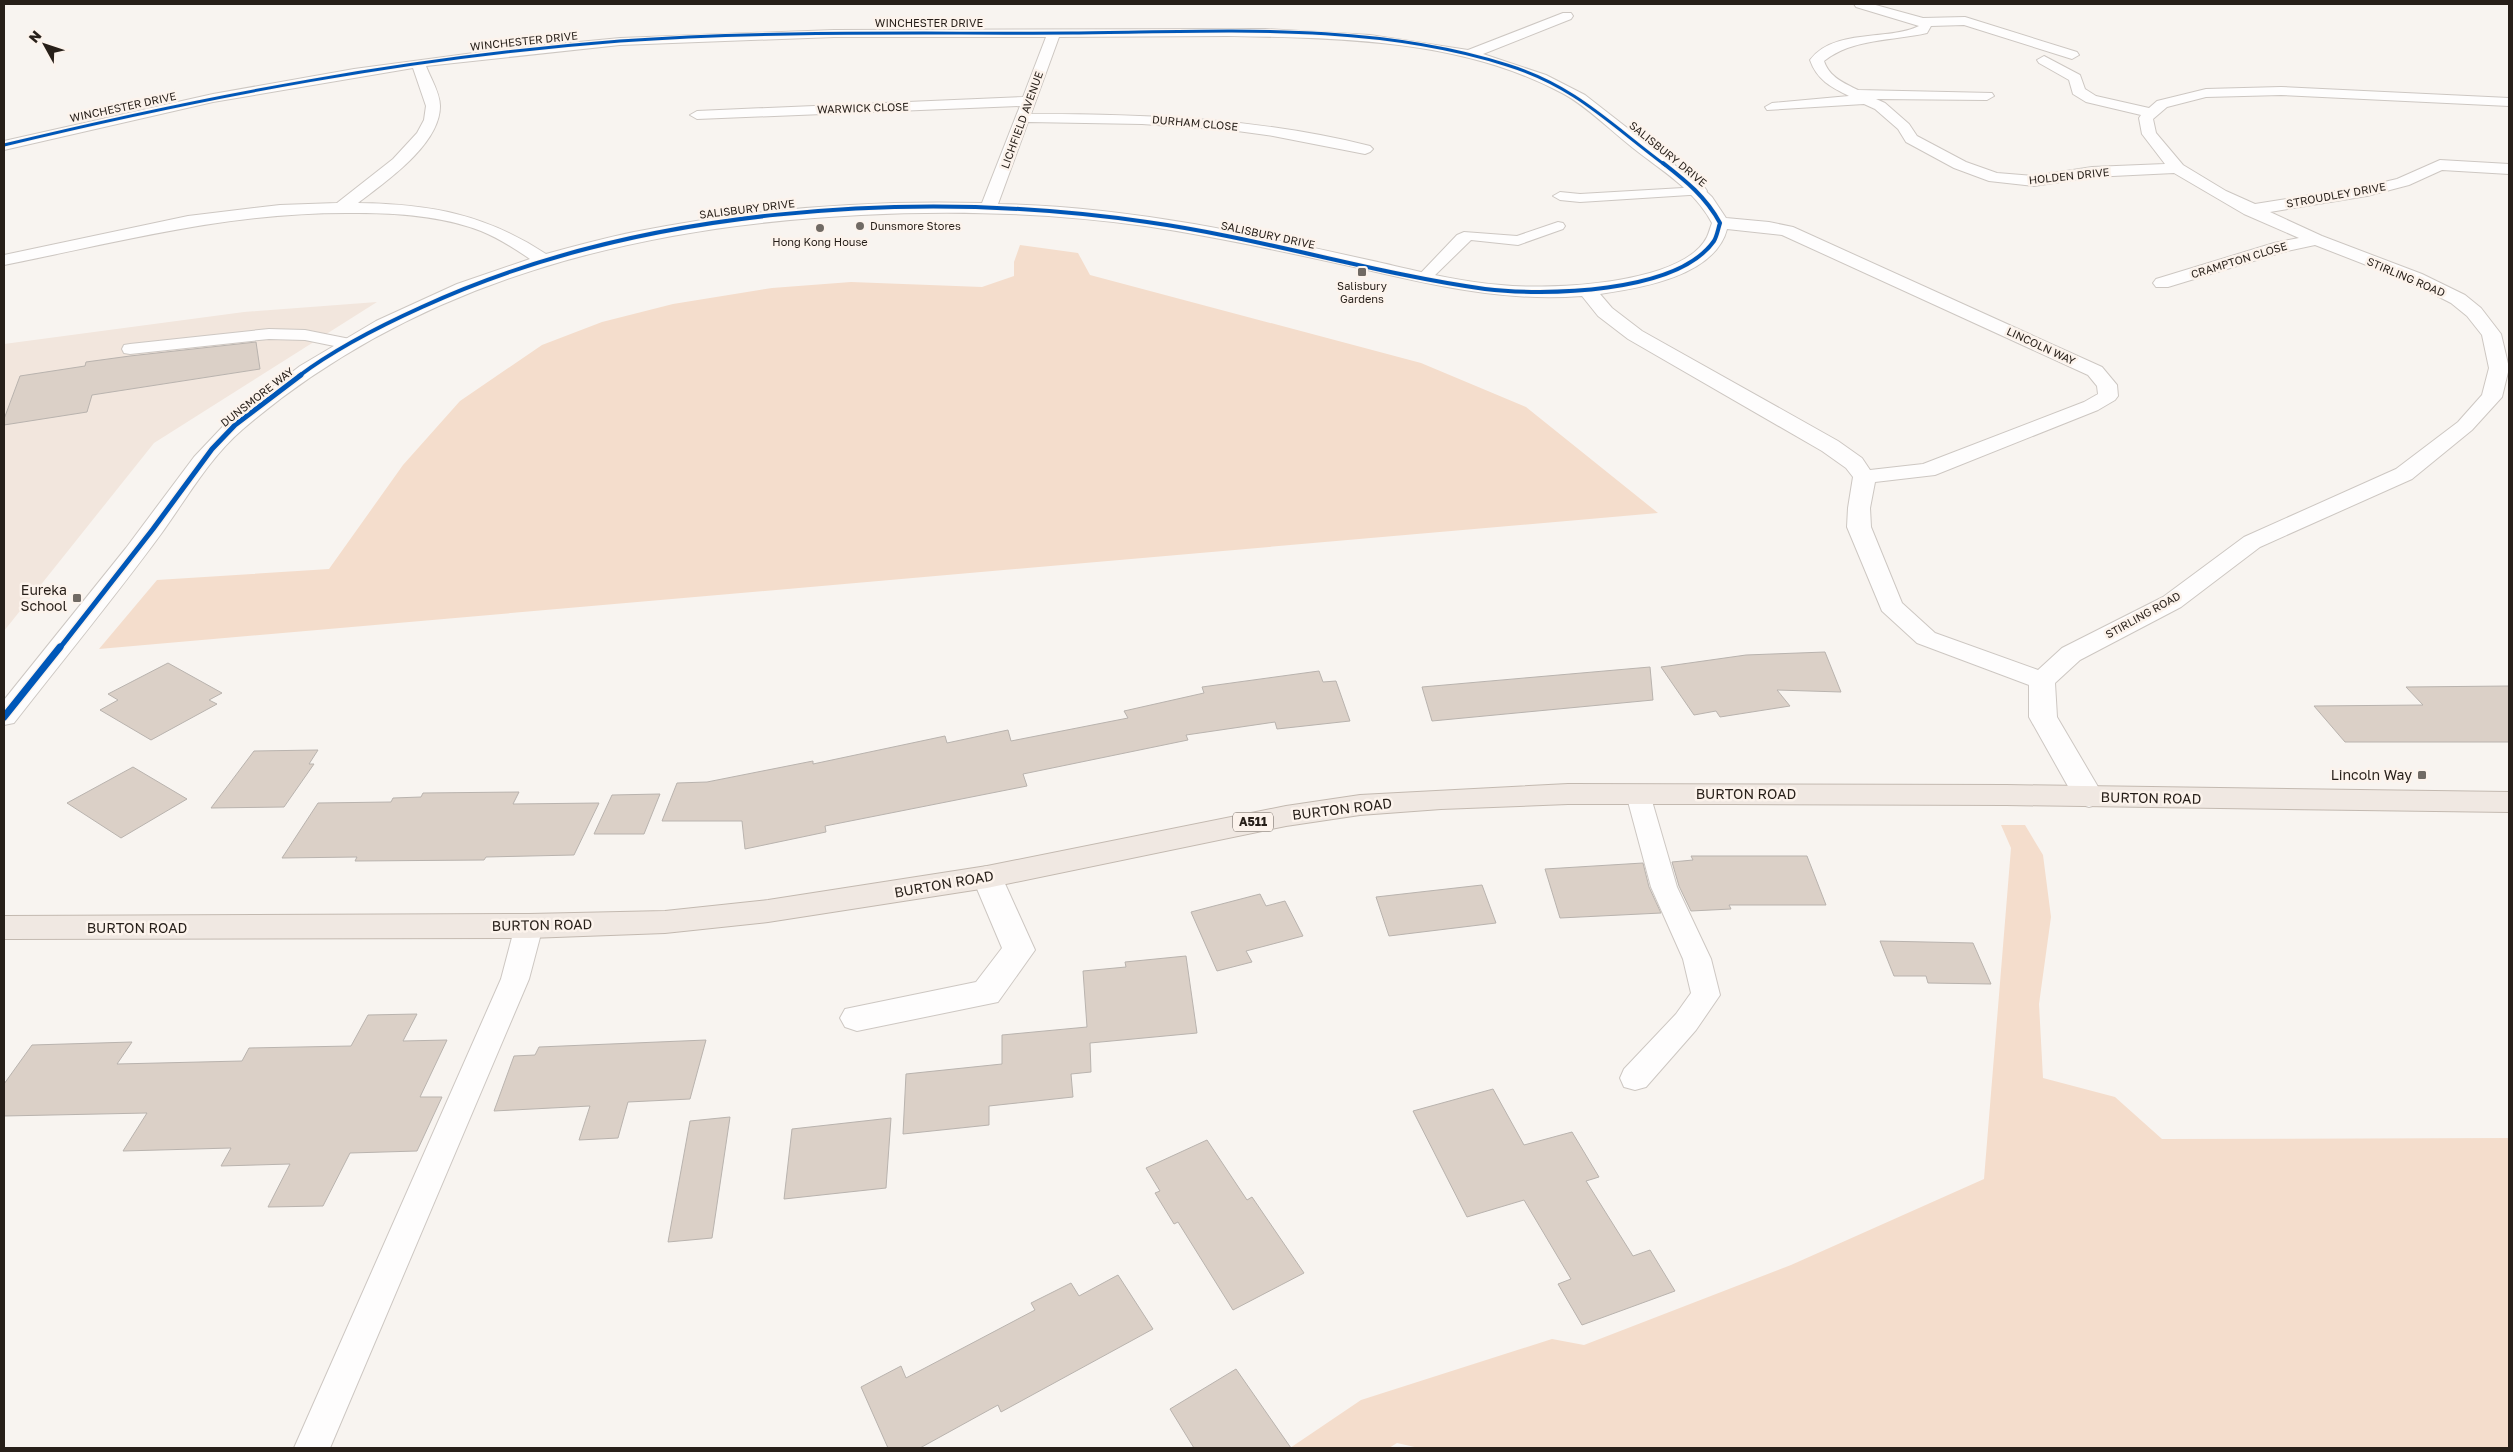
<svg xmlns="http://www.w3.org/2000/svg" width="2513" height="1452" font-family="'Golos Text',sans-serif">
	<rect width="100%" height="100%" fill="#f8f4f0"/>
	<path fill="#f2e6dd" d="M377,302l-223,141 -150,188v-287l240,-32z"/>
	<path fill="#f4ddcc" d="M1020,245l58,8 12,22 331,88 105,44 132,106 -1559,136 58,-69 172,-11 74,-104 57,-64 82,-56 60,-23 71,-18 99,-16 79,-6 131,5 32,-11v-14z
		M2001,825h24l18,30 8,62 -12,87 4,74 72,19 47,42 347,-1v310h-1090l-22,-5 -8,5h-99l71,-48 191,-61 32,6 207,-80 193,-86 27,-331z"/>
	<path fill="#dbd0c7" stroke="#b9b3ae" d="M256,342l4,27 -168,26 -5,17 -83,13v-6l16,-43 65,-10 1,-4 44,-6z
		M1825,652l16,40 -64,-2 13,16 -70,11 -4,-6 -22,4 -33,-48 85,-12z
		M168,663l54,30 -13,7 8,4 -66,36 -51,-30 18,-10 -10,-6z
		M1650,667l3,33 -221,21 -10,-34z
		M1319,671l4,11 13,-1 14,40 -73,8 -2,-7 -89,13 2,5 -165,34 4,12 -202,40 1,6 -81,17 -3,-28h-80l15,-38 30,-1 106,-21v3l132,-28 2,7 61,-13 3,11 117,-23 -4,-7 80,-18 -2,-6z
		M2509,686v56h-164l-31,-36 109,-1 -17,-18z
		M318,750l-9,14h5l-30,43 -73,1 43,-57z
		M133,767l54,32 -66,39 -54,-35z
		M519,792l-6,12 86,-1 -25,52 -88,2 -2,3 -129,1 2,-4 -75,1 36,-55 73,-1 2,-4 28,-1 2,-4z
		M660,794l-16,40h-50l18,-39z
		M1691,856h116l19,49h-97l2,4 -40,2 -12,-25 -7,-24 21,-2z
		M1643,863l6,24 12,26 -101,5 -15,-49z
		M1482,885l14,38 -107,13 -13,-39z
		M1260,894l6,12 19,-5 18,35 -57,15 6,11 -35,9 -26,-59z
		M1880,941l93,2 18,41 -63,-1 -2,-7h-32z
		M1186,956l11,77 -107,10 1,29 -20,2 2,23 -84,9v19l-86,9 3,-60 96,-10v-29l85,-8 -4,-56 43,-4 -1,-5z
		M417,1014l-14,27 44,-1 -27,57h22l-25,54 -67,2 -27,53 -55,1 22,-43 -69,2 10,-18 -108,3 24,-38 -143,3v-32l28,-39 100,-3 -15,22 125,-3 7,-13 102,-2 17,-31z
		M706,1040l-16,59 -62,3 -10,36 -39,2 11,-34 -96,5 20,-55 21,-1 4,-8z
		M1493,1089l31,56 48,-13 27,45 -13,4 47,75 17,-6 25,41 -93,34 -24,-41 13,-5 -47,-79 -57,17 -54,-106z
		M730,1117l-18,121 -44,4 22,-121z
		M891,1118l-5,70 -102,11 8,-70z
		M1207,1140l40,60 5,-3 52,76 -71,37 -55,-88 -4,2 -19,-31 5,-2 -14,-23z
		M1118,1275l35,54 -152,83 -3,-7 -78,43h-32l-27,-61 40,-21 5,12 129,-68 -4,-7 40,-20 8,13z
		M1236,1369l55,79h-97l-24,-39z"/>
	<g fill="none" stroke-linecap="round" stroke-linejoin="round">
		<defs>
			<path id="lane" d="M1700,187l5,1 2,3 -2,3 -125,8 -20,-2 -7,-4 7,-4 20,2z
				M1558,222l5,1 2,3 -2,3 -45,16 -47,-5 -42,41h-10l-3,-3 41,-43 7,-3 53,4z
				M269,329l36,1 50,10 2,4 -2,4 -6,1 -44,-9 -36,-1 -139,15 -6,-1 -2,-4 2,-4 6,-1z
				M1638,786l9,2 3,6 27,93 34,72 9,36 -24,35 -50,57 -11,3 -11,-3 -4,-9 4,-9 52,-55 15,-21 -8,-34 -32,-72 -25,-93 3,-6z
				M529,916l10,3 4,7 -14,53 -199,469h-36l207,-469 14,-53 4,-7z"/>
			<path id="street" d="M1854,4h18l51,14 42,-1 112,35 2,3 -7,4 -108,-34 -33,1 -4,7c-34,8 -74,5 -103,28 5,16 20,22 34,29l134,3 2,3 -7,4 -111,-1 9,4 24,21 8,12 49,26 31,11 37,3 58,-9 73,-3 -23,-30 -3,-16 2,-3 -55,-13 -13,-8 -4,-14 -30,-17 -2,-3 7,-4 36,19 5,14 11,7 53,12 8,-7 49,-12 75,-2 228,11v8l-228,-11 -75,2 -39,10 -14,12 3,14 27,32 43,26 29,13 112,-18 30,-7 43,-19 69,4v10l-67,-4 -33,15 -42,11 -97,16 52,24 100,38 43,21 16,13 20,26 8,34 -7,29 -30,33 -60,49 -152,68 -79,60 -101,53 -25,23 2,34 47,80 -5,7 -10,3 -10,-3 -5,-7 -45,-80v-32l-112,-42 -35,-32 -35,-84 1,-19 5,-31 -7,-9 -24,-17 -194,-112 -30,-23 -16,-20c-76,6 -146,-10 -219,-27 -73,-16 -145,-32 -218,-43 -94,-13 -189,-16 -284,-11 -224,11 -444,65 -618,214 -34,29 -56,69 -82,105 -47,64 -98,126 -147,189l-10,2v-25l122,-152 68,-91 34,-36 72,-55 76,-45 81,-37 73,-25c-16,-11 -32,-21 -49,-28 -39,-15 -82,-18 -123,-18 -125,-2 -234,28 -354,52v-10l184,-39 92,-11 57,-2 56,-44 24,-26 7,-13 2,-14 -13,-38 -200,34 -209,48v-9l209,-47 141,-25 142,-19 124,-12 214,-8 431,-1 105,6 98,15 95,-37h8l2,3 -2,3 -88,35 63,21 39,20 109,85 18,17 14,21 43,4 24,5 309,140 15,18 1,11 -3,4 -17,10 -163,65 -60,7 -5,26 1,19 31,76 33,30 103,37 24,-22 101,-51 81,-60 152,-68 62,-47 24,-27 7,-27 -7,-33 -15,-19 -16,-13 -41,-21 -95,-37 -32,7 -115,35h-12l-3,-4 3,-4 118,-36 25,-5 -55,-24 -70,-41 -82,4 -58,9 -45,-5 -35,-13 -48,-26 -8,-13 -23,-20 -11,-5 -97,6 -2,-3 7,-4 77,-7c-18,-9 -32,-16 -39,-36 24,-32 79,-19 109,-34l-63,-19zM1227,36c113,2 235,3 337,58 25,14 46,36 69,54 29,23 61,41 79,75 -2,5 -3,10 -5,14 -24,48 -159,53 -206,48 -40,-3 -80,-13 -119,-22 -63,-14 -125,-28 -188,-39 -65,-11 -130,-19 -196,-20l30,-82 114,2 88,6 43,6 92,18 5,-2 3,-3 -3,-3c-111,-28 -225,-32 -339,-32l28,-77zM834,37h212l-23,60 -326,14 -7,4 7,4 323,-13 -38,97c-116,-3 -233,6 -348,29 -29,6 -59,14 -88,22 -61,-40 -116,-50 -188,-51 27,-21 82,-58 82,-97 0,-13 -9,-27 -14,-40l194,-21zM1727,229l55,6 306,140 9,11 1,8 -14,8 -161,62 -53,6 -8,-12 -24,-17 -196,-110 -30,-23 -12,-14c41,-6 115,-18 127,-65z
				M987,866l11,3 4,8 33,73 -37,52 -141,29 -12,-4 -5,-9 5,-9 131,-27 26,-34 -30,-71 4,-8z"/>
			<path id="highway" d="M1568,784l438,1 503,7v20l-503,-7 -274,-1h-164l-127,5 -81,6 -74,11 -299,62 -219,34 -103,11 -136,5 -525,1v-23l525,-2 136,-3 103,-11 219,-34 299,-60 74,-11z"/>
		</defs>
		<use href="#lane" stroke="#cdc7c2" stroke-width="2"/>
		<use href="#street" stroke="#cdc7c2" stroke-width="2"/>
		<use href="#highway" stroke="#c3b9b0" stroke-width="2"/>
		<use href="#lane" fill="#fefdfd" fill-rule="evenodd"/>
		<use href="#street" fill="#fefdfd" fill-rule="evenodd"/>
		<use href="#highway" fill="#f0e8e2" fill-rule="evenodd"/>
		<defs>
			<path id="cycleway-far3" d="M4,145c203,-49 408,-88 616,-104 151,-11 302,-7 453,-8 143,-1 296,-12 434,32 68,21 103,59 158,100"/>
			<path id="cycleway-far2" d="M299,376c37,-28 81,-50 123,-69 215,-99 492,-119 725,-85 114,16 224,51 338,67 58,7 192,5 229,-48 3,-5 4,-12 6,-18 -14,-26 -34,-42 -57,-60"/>
			<path id="cycleway-far1" d="M59,649l94,-120 59,-80 23,-24 66,-50"/>
			<path id="cycleway" d="M4,717l56,-70"/>
		</defs>
		<use href="#cycleway-far3" stroke="#fcf3ec" stroke-width="4.5"/>
		<use href="#cycleway-far2" stroke="#fcf3ec" stroke-width="5.5"/>
		<use href="#cycleway-far1" stroke="#fcf3ec" stroke-width="8"/>
		<use href="#cycleway" stroke="#fcf3ec" stroke-width="10"/>
		<use href="#cycleway-far3" stroke="#0057b8" stroke-width="3"/>
		<use href="#cycleway-far2" stroke="#0057b8" stroke-width="4"/>
		<use href="#cycleway-far1" stroke="#0057b8" stroke-width="5"/>
		<use href="#cycleway" stroke="#0057b8" stroke-width="7"/>
	</g>
	<g fill="#706a64" stroke="#fcf3ec" stroke-width="2">
		<circle cx="860" cy="226" r="5"/>
		<circle cx="820" cy="228" r="5"/>
		<rect x="1357" y="267" width="10" height="10" rx="2.5"/>
		<rect x="72" y="593" width="10" height="10" rx="2.5"/>
		<rect x="2417" y="770" width="10" height="10" rx="2.5"/>
	</g>
	<g text-anchor="middle" stroke-width="5" stroke-linejoin="round" paint-order="stroke">
		<g font-size="11" fill="#271f19" stroke="#fcf3ec">
			<text x="929" y="27">WINCHESTER DRIVE</text>
			<text transform="translate(524 41) rotate(-6)" y="4">WINCHESTER DRIVE</text>
			<text transform="translate(123 107) rotate(-12)" y="4">WINCHESTER DRIVE</text>
			<text transform="translate(863 108) rotate(-2)" y="4">WARWICK CLOSE</text>
			<text transform="translate(1022 120) rotate(-70)" y="4">LICHFIELD AVENUE</text>
			<text transform="translate(1195 123) rotate(5)" y="4">DURHAM CLOSE</text>
			<text transform="translate(1668 154) rotate(39)" y="4">SALISBURY DRIVE</text>
			<text transform="translate(2069 176) rotate(-6)" y="4">HOLDEN DRIVE</text>
			<text transform="translate(2336 195) rotate(-10)" y="4">STROUDLEY DRIVE</text>
			<text transform="translate(747 209) rotate(-7)" y="4">SALISBURY DRIVE</text>
			<text transform="translate(1268 235) rotate(12)" y="4">SALISBURY DRIVE</text>
			<text transform="translate(2239 260) rotate(-17)" y="4">CRAMPTON CLOSE</text>
			<text transform="translate(2406 277) rotate(23)" y="4">STIRLING ROAD</text>
			<text transform="translate(2041 346) rotate(25)" y="4">LINCOLN WAY</text>
			<text transform="translate(257 397) rotate(-38)" y="4">DUNSMORE WAY</text>
			<text transform="translate(2143 615) rotate(-29)" y="4">STIRLING ROAD</text>
		</g>
		<g font-size="11" fill="#271f19" stroke="#fcf3ec">
			<text x="870" y="230" text-anchor="start">Dunsmore Stores</text>
			<text x="820" y="246">Hong Kong House</text>
			<text x="1362" y="290">Salisbury<tspan x="1362" dy="13">Gardens</tspan></text>
		</g>
		<rect fill="#fcf3ec" stroke="#675f58" stroke-width="1" x="1233" y="812.5" width="40" height="19" rx="4"/>
		<g font-size="12" font-weight="bold" fill="#271f19">
			<text x="1253" y="826">A511</text>
		</g>
		<g font-size="14" fill="#271f19" stroke="#fcf3ec" text-anchor="end">
			<text x="67" y="595">Eureka<tspan x="67" dy="16">School</tspan></text>
			<text x="2412" y="780">Lincoln Way</text>
		</g>
		<g font-size="14" fill="#271f19" stroke="#fcf3ec">
			<text x="1746" y="799">BURTON ROAD</text>
			<text transform="translate(2151 798) rotate(1)" y="5">BURTON ROAD</text>
			<text transform="translate(1342 809) rotate(-7)" y="5">BURTON ROAD</text>
			<text transform="translate(944 884) rotate(-10)" y="5">BURTON ROAD</text>
			<text transform="translate(542 925) rotate(-1)" y="5">BURTON ROAD</text>
			<text x="137" y="933">BURTON ROAD</text>
		</g>
	</g>
	<rect width="2513" height="1452" fill="none" stroke="#271f19" stroke-width="10"/>
	<g transform="translate(45 45) rotate(310)" stroke="#fcf3ec" stroke-width="4" paint-order="stroke">
	<path d="M0-4L9 19L0 12L-9 19Z" fill="#271f19"/>
	<text y="-8" font-size="14" font-weight="bold" text-anchor="middle" fill="#271f19">N</text>
	</g>
</svg>
